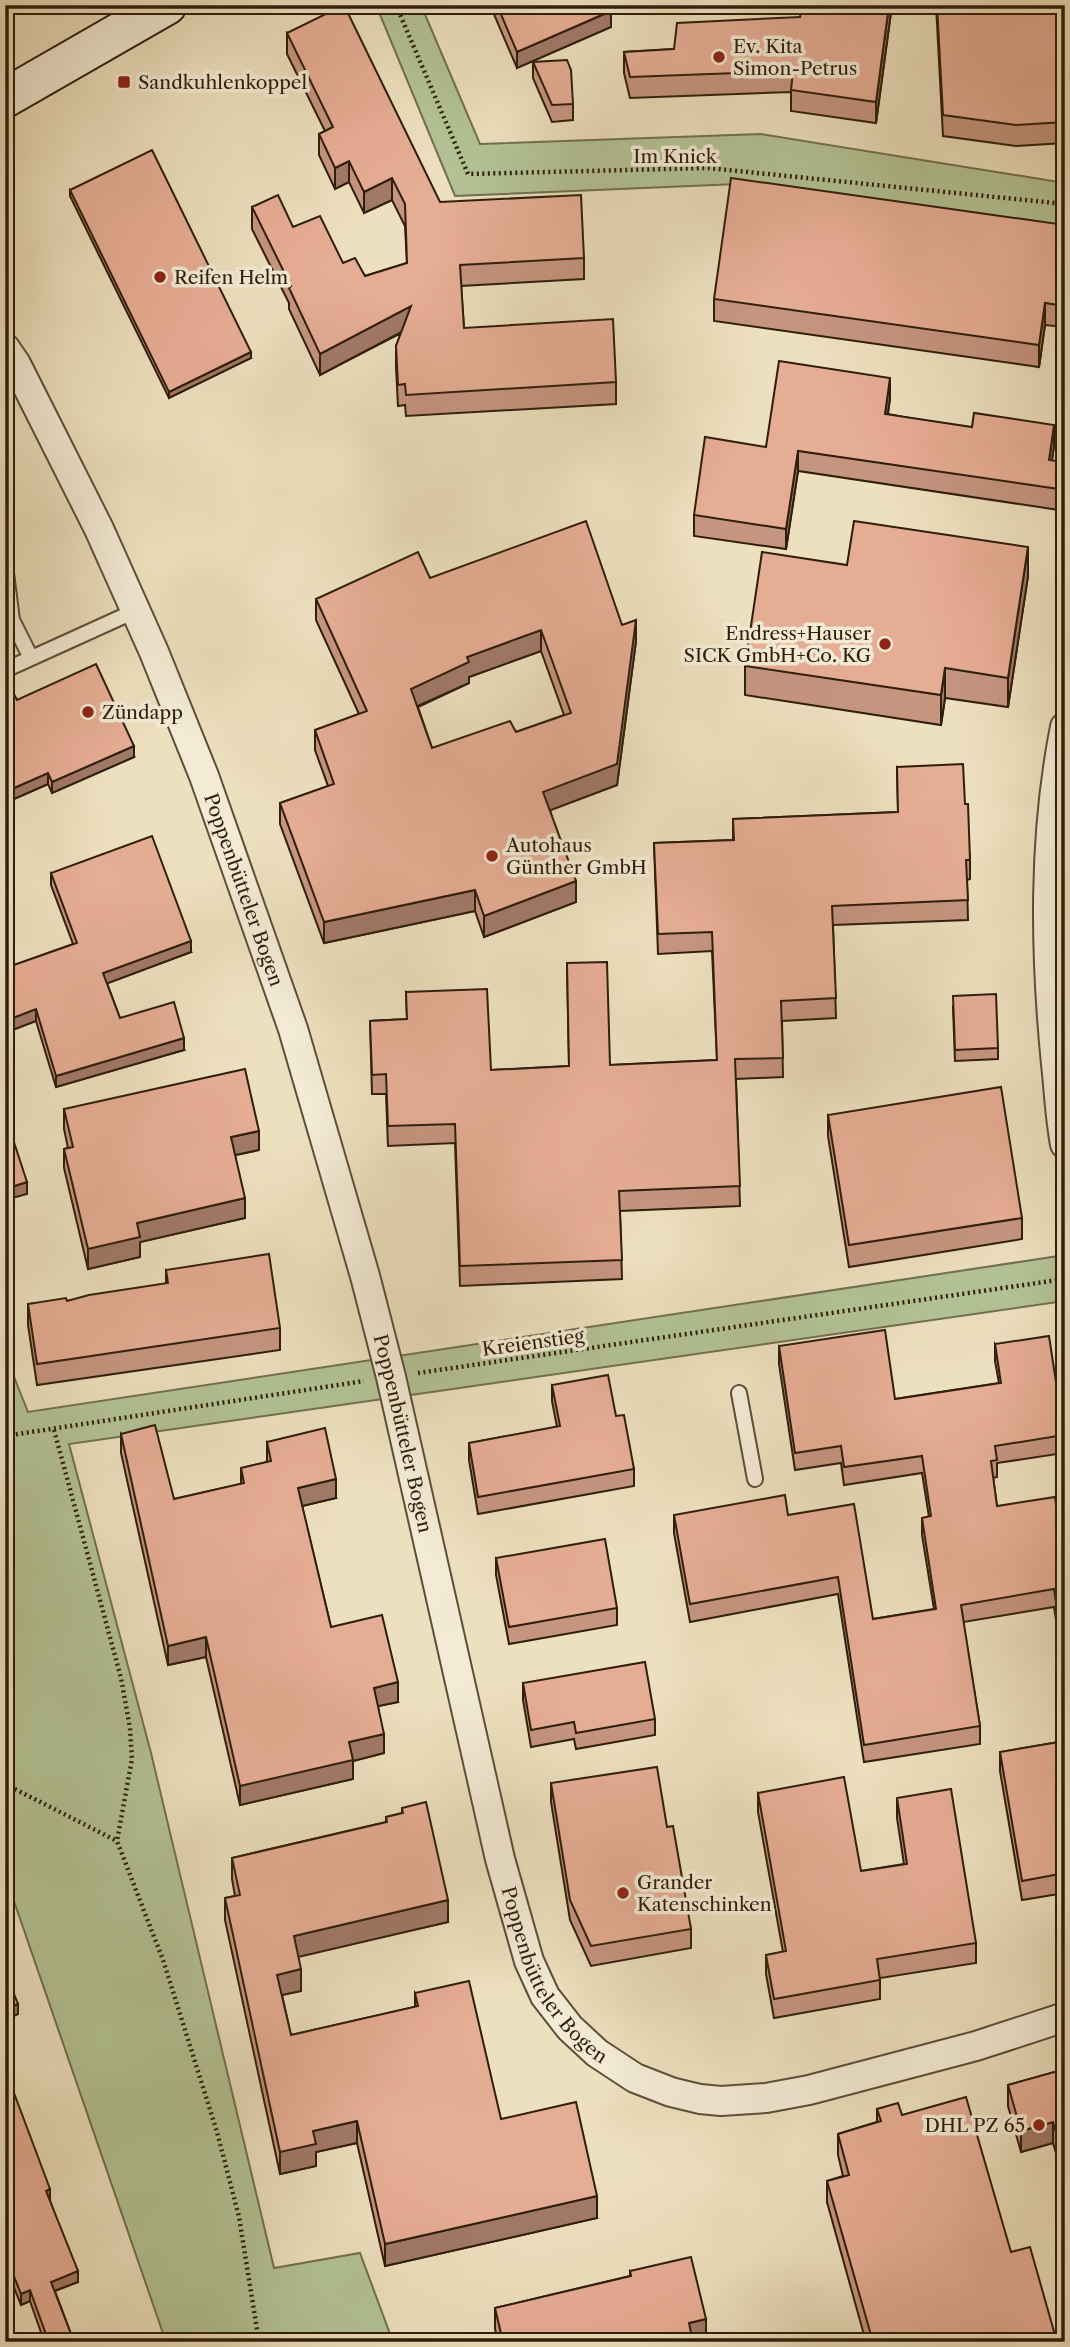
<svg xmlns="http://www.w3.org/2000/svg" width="1070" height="2347" font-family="'Libre Caslon Text',serif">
	<rect width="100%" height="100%" fill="#ede0be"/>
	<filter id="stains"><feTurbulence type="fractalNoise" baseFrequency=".00286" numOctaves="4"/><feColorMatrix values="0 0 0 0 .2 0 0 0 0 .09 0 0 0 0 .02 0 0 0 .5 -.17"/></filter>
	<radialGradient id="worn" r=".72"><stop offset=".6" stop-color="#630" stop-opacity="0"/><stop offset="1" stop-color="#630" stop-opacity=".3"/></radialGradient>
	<path fill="#b3c395" stroke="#717050" stroke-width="2" d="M376,5h45l59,139 281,-10 304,49v44l-327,-43 -283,12z
		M1065,1255v46l-996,143 82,309 123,515 86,-15 33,89h-227l-161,-467v-521l23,58z"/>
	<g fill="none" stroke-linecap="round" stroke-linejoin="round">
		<defs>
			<path id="service" d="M5,565l7,55 19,38
				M5,670l130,-59
				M739,1393l16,86"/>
			<g id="minor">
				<path id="s1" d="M5,348l11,16 83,165 55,123 50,124 89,253 72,247 26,101 109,482 29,102 16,35 25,32 27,25 38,25 36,14 29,7 21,2 45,-3 43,-8 167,-44 89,-29"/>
				<path d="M1065,727c-22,111 -20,225 -9,337 3,27 4,54 9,80"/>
			</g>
			<path id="secondary" d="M5,98l162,-93"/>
		</defs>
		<use href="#service" stroke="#5e4e38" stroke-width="18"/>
		<use href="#minor" stroke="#5e4e38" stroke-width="32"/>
		<use href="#secondary" stroke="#2f1e0b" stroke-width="42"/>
		<path stroke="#2f1e0b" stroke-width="4.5" stroke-dasharray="2 3.5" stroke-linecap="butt" d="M396,5l72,169 240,-6 357,36
			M418,1373l647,-94
			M54,1430l67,248 9,50 2,31 -15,82 46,119 54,172 22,85 20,125
			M5,1436l359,-55
			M5,1784l112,57"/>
		<use href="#service" stroke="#f3ebd5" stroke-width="14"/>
		<use href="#minor" stroke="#f3ebd5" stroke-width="28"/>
		<use href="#secondary" stroke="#f3ebd5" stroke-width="38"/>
	</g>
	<path fill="#c69580" stroke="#2f1e0b" stroke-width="2" fill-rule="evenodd" d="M490,5h118l3,22 -94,41z
		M892,5l-16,118 -85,-12v-19l-161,6 -6,-25v-21l50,-3 126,-32z
		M936,5h129v138l-49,3 -73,-10z
		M287,33l153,169 144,56v21l-123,7 3,42 152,54v22l-210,12 -1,-11 -7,1 -2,-39v-21l5,-13 -81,42 -31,-66v-6l-37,-74v-22l41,20 50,36 22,13 42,-13 -2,-37 -13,-26 -28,13 -15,-31 -14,7 -16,-34v-21l6,-3 -38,-77z
		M533,62l40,42v16l-21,2 -19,-44z
		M70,190l181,168 -82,40 -99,-202z
		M1065,225v102l-20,-2 -6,42 -325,-46v-22z
		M890,398l-2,16 166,32 -2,14 11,22 -4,28 -261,-39 -12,78 -92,-13v-21l72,-68z
		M847,565l181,11 -20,131 -63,-9 -4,27 -196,-30v-29z
		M430,578l192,47 14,16 -19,144 -67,25 26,92 -92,35 -9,-26 -151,32 -44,-119v-21l48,-17 -13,-36v-20l44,-16 -43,-94v-21zM541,651l23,64 -48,17 -84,16 -14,-41 51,-24v-6z
		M5,693l12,7 117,57 -82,36 -4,-9 -43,19z
		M897,767l68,37 5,56v19l-3,1 1,40 -135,5 3,93 -54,3 1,56 -47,2 4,127 -120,5 2,68 -162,7 -5,-143 -67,3 -2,-52h-14l-2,-73 37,-2 -1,-27 85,78 78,-4 -2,-103 43,102 107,-5 -5,-109 -54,3 -4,-111 79,-3v-21l165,-7z
		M51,873l140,79 -84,31 13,35 64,32 -128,37 -20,-66 -22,-56 59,-21 -22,-59z
		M953,1007l45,41v11l-43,2z
		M64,1109l195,41 -24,5 10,63 -105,24v15l-52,12 -24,-101v-19l4,-1 -4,-19z
		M828,1115l194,103v21l-173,28 -21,-131z
		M166,1270l114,58v22l-243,35 -9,-60v-21l39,-3 99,-17z
		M995,1344l69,91v18l-67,10v14l-4,1 4,28 62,19 6,-1v153l-11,-70 -91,15 17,104v18l-116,18 -26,-168 -148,28 -16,-89v-18h114l85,104 61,-10 -12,-74v-17l7,-1 -7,-44 -78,12 -3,-22 -46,7 -16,-106v-18l116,53 104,-16 -4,-22z
		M552,1385l64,31 18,53v17l-156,28 -9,-54v-17l88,-16 -5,-26z
		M121,1434l53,65 67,-15v-16l26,-6v-20l69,56 -34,8 29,121 67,75 -20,4 6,47 -31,8v18l-113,26 -34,-148 -38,8 -47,-212z
		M496,1558l121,50v17l-108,19 -13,-69z
		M523,1683l132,36v16l-79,14 -2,-10 -43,8 -8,-47z
		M1065,1741v152l-43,7 -22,-129v-19z
		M551,1783l116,44 24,102v19l-100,18 -21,-46 -19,-118z
		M758,1793l103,78 43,-7 -7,-46v-20l79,145v20l-96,15v21l-106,19 -8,-44v-19l17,-3 -25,-140z
		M402,1808l46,114 -150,34 3,35 -19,4 9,40 124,-28v-14l86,126 96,99 -212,48 -28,-123 -41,9v14l-36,8 -55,-254v-22l10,-2 -3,-17v-21l154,-36v-5l16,-4z
		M5,2069l73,213 -23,9 19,51 -30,-1 -14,-40 -9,4 -16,-40v-42h1l-1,-3z
		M1065,2069v115l-12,-41 -32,9 -13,-46v-21z
		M877,2109l25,6 109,137 46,90h-191l-39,-140v-21l16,-5 -5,-21v-21l39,-12z
		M630,2271l76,70 -5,1h-203l-3,-13v-21l135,-32z"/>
	<path fill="#a17968" stroke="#2f1e0b" stroke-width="2" d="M889,5h3l-16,118v-21z
		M611,11v16l-94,41v-16z
		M349,161v21l-14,7v-21z
		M392,178v22l-28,13v-21z
		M1045,303v22l-6,42v-22z
		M411,306v21l-91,48v-21z
		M251,352v6l-82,40v-6z
		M890,378v20l-5,36v-20z
		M1054,425v21l-5,34v-20z
		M798,451v20l-12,78v-20z
		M1063,462v20l-4,28v-21z
		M1028,547v29l-20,131v-29z
		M636,620v21l-19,144 -74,28v-21z
		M541,630v21l-72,26v6l-58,26v-20l56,-32z
		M945,668v30l-4,27v-30z
		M134,746v11l-82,36v-11z
		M48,773v11l-43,19v-11z
		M576,881v21l-92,35v-21z
		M475,890v21l-151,32v-21z
		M191,941v11l-88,33v-12z
		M36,1009v12l-31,12v-12z
		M184,1038v12l-128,37v-11z
		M259,1131v19l-28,6v-19z
		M27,1182v12l-22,6v-11z
		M245,1198v20l-105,24v15l-52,12v-20l49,-26z
		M336,1479v19l-38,9v-19z
		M206,1637v20l-38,8v-19z
		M398,1682v20l-24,5v-19z
		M384,1734v19l-31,8v18l-113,26v-19l109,-44z
		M448,1900v22l-154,36v-22z
		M301,1969v22l-24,5v-21z
		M18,2004v10l-13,6v-11z
		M12,2049v11l-7,2v-11z
		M357,2121v22l-41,9v14l-36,8v-22l33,-21z
		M1053,2122v21l-32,9v-21z
		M50,2189v11l-4,2v-11z
		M597,2196v22l-212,48v-22z
		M78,2271v11l-27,10v-10z
		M30,2290v11l-9,4v-11z
		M706,2319v22l-17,1v-19z"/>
	<path fill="#e6ad95" stroke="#2f1e0b" stroke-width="2" fill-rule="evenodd" d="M344,5l96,197 141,-7 3,63 -124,7 4,63 149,-9 3,63 -210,13 -1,-11 -7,1 -2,-39 15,-40 -91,48 -31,-66 2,-2 -39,-79 26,-12 15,32 27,-11 23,47 12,-5 10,18 42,-13 -2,-59 -13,-26 -28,14 -15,-31 -14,7 -16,-34 14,-7 -46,-94z
		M497,5h111l3,6 -94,41z
		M802,5h87l-13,97 -85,-12 2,-19 -163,6 -6,-25 50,-3 3,-26 123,-6z
		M937,5h128v117l-49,3 -73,-10z
		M567,60l4,10 2,34 -21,1 -19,-43z
		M152,150l99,202 -82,40 -99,-202z
		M731,178l334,47v81l-20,-3 -6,42 -325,-46z
		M779,361l111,17 -5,36 87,13 2,-14 80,12 -5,35 14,2 -4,27 -261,-38 -12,78 -92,-14 11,-78 61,10z
		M586,521l36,104 14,-5 -19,144 -74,28 33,89 -92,35 -9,-26 -151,32 -44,-119 54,-19 -19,-54 52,-19 -51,-112 102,-47 12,26zM541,630l30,83 -55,19 -6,-11 -78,27 -21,-59 58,-27 -2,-5z
		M854,521l174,26 -20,131 -63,-10 -4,27 -196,-29 17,-114 85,13z
		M96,664l38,82 -82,36 -4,-9 -43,19v-99l7,-3 5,10z
		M963,764l2,40h3l2,56h-4l2,40 -136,6 4,92 -55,3 2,57 -48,1 5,127 -121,5 3,69 -162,6 -5,-142 -67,2 -2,-52 -14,1 -2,-54 37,-2 -1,-27 81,-3 4,81 78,-4 -2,-103 40,-1 3,103 107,-5 -5,-128 -54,2 -4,-91 80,-3 -1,-21 165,-7 -1,-45z
		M152,836l39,105 -88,32 17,45 54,-16 10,36 -128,38 -20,-67 -31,12v-81l9,25 63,-22 -26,-70z
		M996,994l2,54 -43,2 -2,-54z
		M245,1069l14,62 -28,6 14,61 -108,25 3,14 -52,12 -24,-100 9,-2 -9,-38z
		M1001,1087l21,131 -173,27 -21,-130z
		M10,1130l17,52 -22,7v-58z
		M269,1254l11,74 -243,36 -9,-60 38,-6 1,3 22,-6 79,-12 -2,-13z
		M885,1330l10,69 106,-16 -6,-39 54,-8 15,99 -69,11 2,14 -6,1 6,45 58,-9 4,28 6,-1v135l-11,-70 -93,16 19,121 -116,19 -26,-168 -148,27 -16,-89 111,-20 3,20 66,-11 19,115 63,-10 -14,-91 9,-2 -9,-60 -78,11 -3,-21 -46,7 -16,-107z
		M608,1375l8,41 8,-1 10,54 -156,28 -9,-54 91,-17 -8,-41z
		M155,1425l19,74 70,-16 -3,-15 30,-7 -4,-19 58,-14 11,51 -38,9 33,139 51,-12 16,67 -24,6 10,46 -35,8 4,18 -113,26 -34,-149 -38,9 -47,-212z
		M605,1539l12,69 -108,19 -13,-69z
		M645,1662l10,57 -79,14 -2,-11 -43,8 -8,-47z
		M1065,1741v132l-43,8 -22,-129z
		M657,1767l10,60 6,-1 18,103 -100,17 -21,-46 -19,-117z
		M844,1777l17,94 46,-7 -10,-66 54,-9 25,154 -99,16 3,21 -106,19 -8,-44 20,-4 -28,-158z
		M426,1802l22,98 -154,36 7,33 -24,6 14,60 127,-29 -3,-13 54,-12 32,138 75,-17 21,94 -212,48 -28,-123 -44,10 3,13 -36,8 -55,-254 15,-3 -8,-37 155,-36 -1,-5 17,-4 -1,-5z
		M8,1979l10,25 -13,5v-29z
		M5,2032l7,17 -7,2z
		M5,2069l45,120 -4,2 32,80 -27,11 23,60h-31l5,-2 -18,-50 -9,4 -16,-40v-31l5,-2 -5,-12z
		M1065,2069v94l-12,-41 -32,9 -13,-46z
		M966,2097l45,155 19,-5 27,95h-184l-46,-161 22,-6 -11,-41 43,-13 -4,-12 21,-6 4,12z
		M691,2257l15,62 -17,4 4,19h-190l-8,-34 136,-32 -1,-5z"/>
	<g fill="#8f2418" stroke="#f3ebd5" stroke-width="2.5">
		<circle cx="719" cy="57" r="7"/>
		<rect x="117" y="75" width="14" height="14" rx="3.5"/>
		<circle cx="160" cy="277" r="7"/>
		<circle cx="885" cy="644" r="7"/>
		<circle cx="88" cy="712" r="7"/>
		<circle cx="492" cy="856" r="7"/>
		<circle cx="623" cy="1893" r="7"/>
		<circle cx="1039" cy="2125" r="7"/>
	</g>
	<g text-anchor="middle" stroke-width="7" stroke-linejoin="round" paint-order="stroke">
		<g font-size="19" fill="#2f1e0b" stroke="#f3ebd5" text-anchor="start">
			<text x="733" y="53">Ev. Kita<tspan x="733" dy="22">Simon-Petrus</tspan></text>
			<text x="138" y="89">Sandkuhlenkoppel</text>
			<text x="174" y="284">Reifen Helm</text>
			<text x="871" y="640" text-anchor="end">Endress+Hauser<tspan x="871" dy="22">SICK GmbH+Co. KG</tspan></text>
			<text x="102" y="719">Zündapp</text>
			<text x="506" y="852">Autohaus<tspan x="506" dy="22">Günther GmbH</tspan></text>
			<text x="637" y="1889">Grander<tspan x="637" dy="22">Katenschinken</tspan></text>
			<text x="1025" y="2132" text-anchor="end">DHL PZ 65</text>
		</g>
		<g font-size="19" fill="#2f1e0b" stroke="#f3ebd5">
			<text x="675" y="163">Im Knick</text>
			<text dy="7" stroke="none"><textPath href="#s1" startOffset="593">Poppenbütteler Bogen</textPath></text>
			<text transform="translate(533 1342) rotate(-8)" y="7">Kreienstieg</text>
			<text dy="7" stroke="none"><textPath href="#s1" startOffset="1160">Poppenbütteler Bogen</textPath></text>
			<text dy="7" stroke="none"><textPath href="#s1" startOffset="1727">Poppenbütteler Bogen</textPath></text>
		</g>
	</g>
	<rect width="1070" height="2347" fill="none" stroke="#ede0be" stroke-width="28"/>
	<rect x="7" y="7" width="1056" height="2333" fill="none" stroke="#2f1e0b" stroke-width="3.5"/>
	<rect x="14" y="14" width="1042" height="2319" fill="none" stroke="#2f1e0b" stroke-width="2"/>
	<rect width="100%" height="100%" filter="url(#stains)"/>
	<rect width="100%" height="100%" fill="url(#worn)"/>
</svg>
